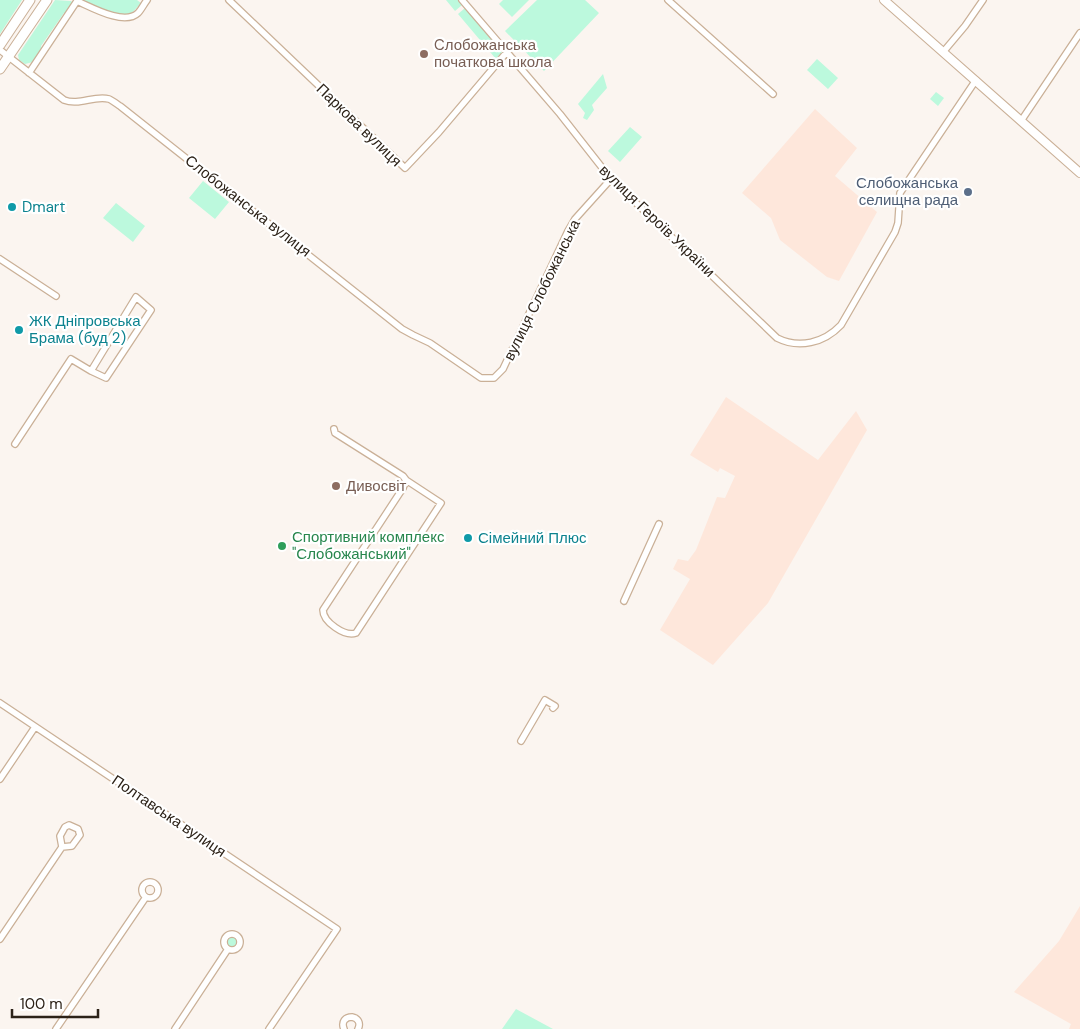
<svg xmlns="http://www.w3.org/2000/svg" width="1080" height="1029" font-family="'DM Sans',sans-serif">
	<rect width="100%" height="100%" fill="#fbf5f0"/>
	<path fill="#fee7db" d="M815,109l42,39 -22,28 42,36 -38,69 -12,-4 -47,-37 -9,-22 -29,-25z
		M726,397l92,63 38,-49 11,19 -99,173 -55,62 -53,-35 30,-51 -17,-10 5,-10 10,2 8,-11 21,-53 8,1 10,-22 -15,-8 -2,4 -28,-17z
		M1080,906v123h-11l2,-5 -57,-32 45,-51z"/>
	<path fill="#bcf9dd" d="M0,0h22l-22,34z
		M55,0l16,1 2,2 -4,9 -5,1 -23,33 1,5 -9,11 -8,2 -6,-4 -1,-5z
		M77,0h60l4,3c-4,4 -7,9 -12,11 -12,5 -39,-9 -52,-14z
		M446,0h12l4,5 -7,6z
		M503,0h26l-17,17 -13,-13z
		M537,0h48l14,13 -55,58 -39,-40z
		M465,8l37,44 -6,7 -38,-45z
		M817,59l21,19 -10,11 -21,-19z
		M603,74l4,14 -15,17 2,5 -7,10 -4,-2 2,-5 -7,-9z
		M936,92l8,6 -6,8 -8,-7z
		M630,127l12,10 -22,25 -12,-11z
		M203,181l26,21 -14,17 -26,-21z
		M116,203l29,23 -12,16 -30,-24z
		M224 942a8 8 0 1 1 16 0a8 8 0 1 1-16 0Z
		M516,1009l37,20h-51z"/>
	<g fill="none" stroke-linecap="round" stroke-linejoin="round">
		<defs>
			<path id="minor" d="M229,0l176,168
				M462,0l98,114 51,65 166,159c22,11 47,5 64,-13l54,-93 3,-9 2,-30 76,-113
				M668,0l105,94
				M0,50l64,50c15,6 30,-5 45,-1 4,2 8,5 11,7l282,223 11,6 17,8 51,35h13l9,-9 65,-138 7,-12 36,-40
				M944,51l21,-25 18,-26
				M29,73l48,-72c14,6 47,25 61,12 3,-3 6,-9 9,-13
				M1021,121l59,-88
				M405,168l34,-36 67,-79
				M0,259l56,37
				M334,429l1,4 68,43 3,4 -3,8 -80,122c0,12 22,27 33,23l85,-130 -35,-23
				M15,444l56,-85 20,12 45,-74 15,13 -45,68 -15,-7
				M624,601l35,-77
				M0,703l337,226 -68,100
				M521,741l24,-41 10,6 -2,2
				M0,779l35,-52
				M69,825l9,4 2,6 -8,11 -10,1 -2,-11 5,-9z
				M142 890a8 8 0 1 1 16 0a8 8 0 1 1-16 0Z
				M224 942a8 8 0 1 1 16 0a8 8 0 1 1-16 0Z
				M0,939l62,-92
				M56,1029l90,-132
				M175,1029l53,-80
				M344,1029c-3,-7 1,-12 8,-12 6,1 9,6 6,12"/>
			<path id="secondary" d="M884,0l196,173"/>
			<path id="primary" d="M0,45l30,-45
				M0,69l47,-69"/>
		</defs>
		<use href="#minor" stroke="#cab097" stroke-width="8"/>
		<use href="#secondary" stroke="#cab097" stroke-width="10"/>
		<use href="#primary" stroke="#cab097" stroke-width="11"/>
		<use href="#minor" stroke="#fff" stroke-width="5.5"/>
		<use href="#secondary" stroke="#fff" stroke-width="8"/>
		<use href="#primary" stroke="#fff" stroke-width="9"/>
	</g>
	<g fill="#8d6e63" stroke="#fff" stroke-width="2">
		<circle cx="424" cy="54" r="5"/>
		<circle cx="336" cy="486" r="5"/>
	</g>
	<circle fill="#5c6f8a" stroke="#fff" stroke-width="2" cx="968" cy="192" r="5"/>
	<g fill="#0f9aa8" stroke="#fff" stroke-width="2">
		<circle cx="12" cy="207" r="5"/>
		<circle cx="19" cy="330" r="5"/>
		<circle cx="468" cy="538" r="5"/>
	</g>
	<circle fill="#2e9e5b" stroke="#fff" stroke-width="2" cx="282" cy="546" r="5"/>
	<g text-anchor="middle" stroke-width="4.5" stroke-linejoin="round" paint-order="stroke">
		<g font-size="15" fill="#785e54" stroke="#fff" text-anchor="start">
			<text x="434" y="50">Cлобожанська<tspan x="434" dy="17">початкова школа</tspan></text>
			<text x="346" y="491">Дивосвіт</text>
		</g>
		<g font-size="15" fill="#2c2218" stroke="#fff">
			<text transform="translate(359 125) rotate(44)" y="5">Паркова вулиця</text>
			<text transform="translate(248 206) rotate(38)" y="5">Слобожанська вулиця</text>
			<text transform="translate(657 221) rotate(44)" y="5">вулиця Героїв України</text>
			<text transform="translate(542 290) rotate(-64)" y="5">вулиця Слобожанська</text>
			<text transform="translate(169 816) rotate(34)" y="5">Полтавська вулиця</text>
		</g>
		<g font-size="15" fill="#4e5e75" stroke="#fff" text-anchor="end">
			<text x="958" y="188">Слобожанська<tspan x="958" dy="17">селищна рада</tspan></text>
		</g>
		<g font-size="15" fill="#0d838f" stroke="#fff" text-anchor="start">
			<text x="22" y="212">Dmart</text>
			<text x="29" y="326">ЖК Дніпровська<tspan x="29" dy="17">Брама (буд 2)</tspan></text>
			<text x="478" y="543">Сімейний Плюс</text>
		</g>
		<g font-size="15" fill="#27864d" stroke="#fff" text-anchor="start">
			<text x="292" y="542">Спортивний комплекс<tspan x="292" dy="17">"Слобожанський"</tspan></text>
		</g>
	</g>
	<path d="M12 1009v8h86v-8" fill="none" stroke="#2c2218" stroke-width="2.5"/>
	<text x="20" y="1009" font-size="15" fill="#2c2218" stroke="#ffffff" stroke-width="4" paint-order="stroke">100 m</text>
</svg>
